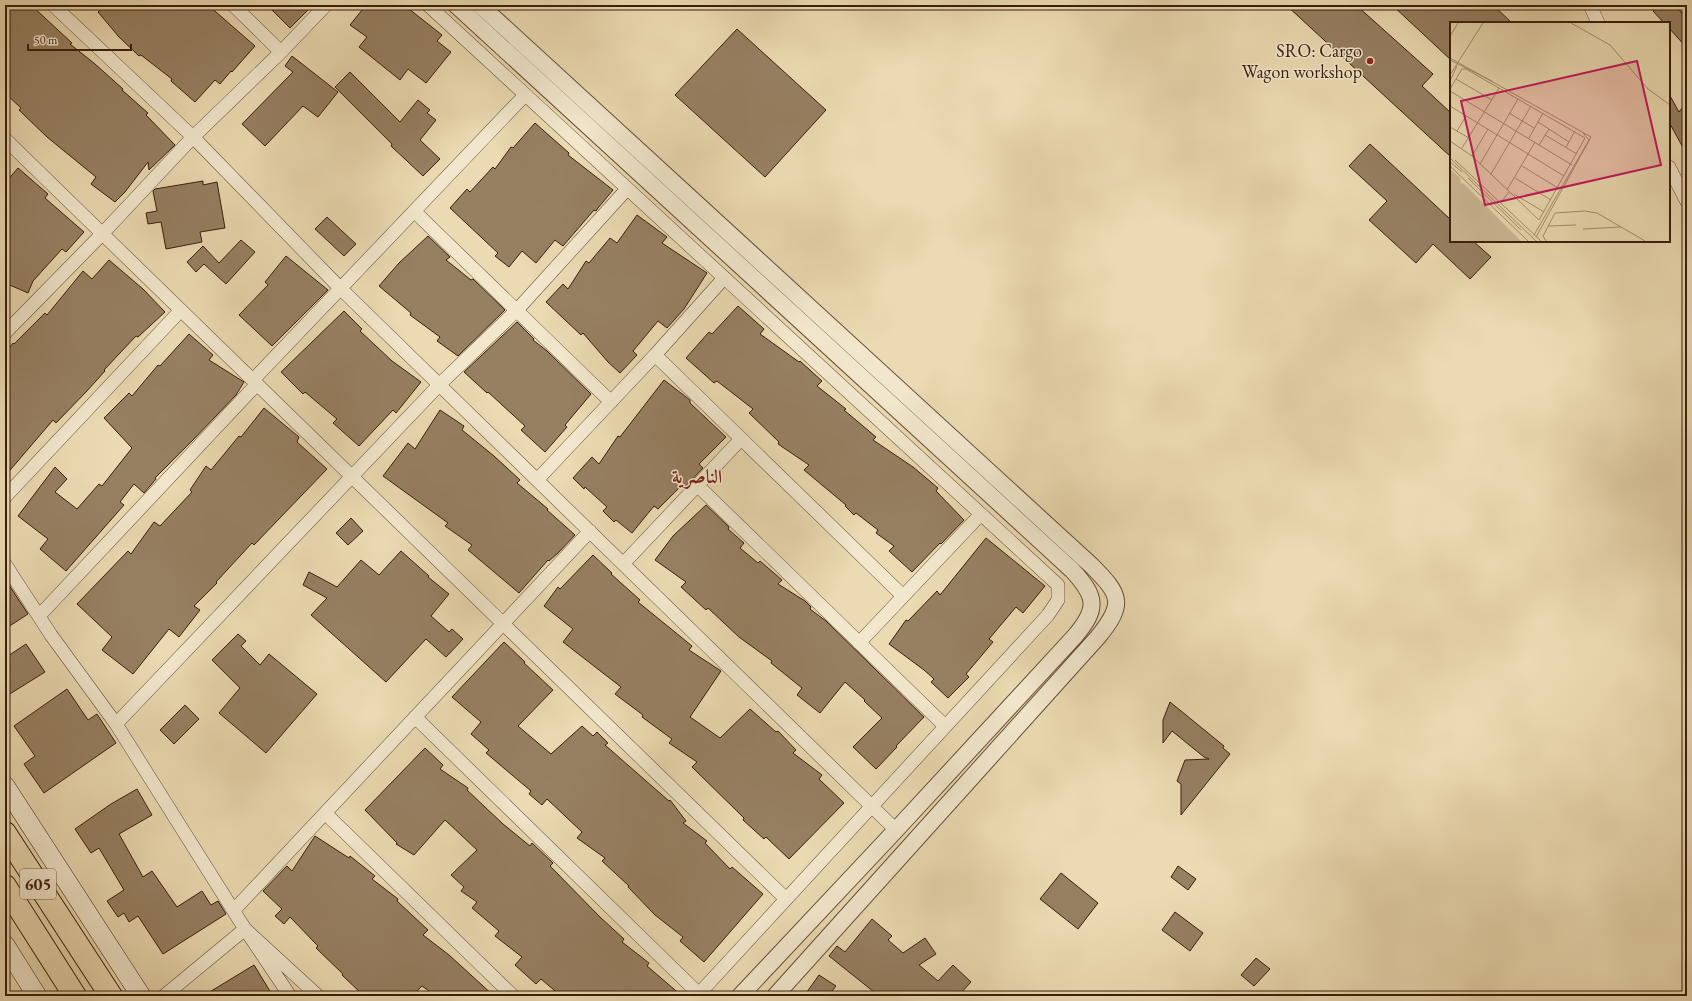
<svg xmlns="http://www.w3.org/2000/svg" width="1692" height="1001" font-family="'EB Garamond',Amiri,serif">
	<rect width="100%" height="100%" fill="#ebdab2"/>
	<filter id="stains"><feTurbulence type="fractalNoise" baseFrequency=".005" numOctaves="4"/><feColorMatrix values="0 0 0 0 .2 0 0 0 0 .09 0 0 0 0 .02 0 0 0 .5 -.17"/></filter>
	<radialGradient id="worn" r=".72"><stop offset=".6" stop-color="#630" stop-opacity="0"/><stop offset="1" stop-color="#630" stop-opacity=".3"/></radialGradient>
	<path fill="#968062" stroke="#391e0b" d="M5,5h26l41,38 -2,1 25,20 28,25 -1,1 26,23 -2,2 29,30 -26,25 -1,-8 -23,30 -10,10 -24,-18 5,-7 -49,-40 -28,-27 2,-2 -16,-15z
		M106,5h102l47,41 -23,26 -1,-1 -11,13 -5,-4 -20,22 -24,-21 1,-2 -31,-24 -2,1 -20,-19 -21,-25z
		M267,5h46l-23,23z
		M366,5h38l38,30 -5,6 14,11 -25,31 -18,-14 -8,11 -41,-33 8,-10 -17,-12z
		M1286,5h70l77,69 -11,12 29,27v44z
		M1392,5h101l19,18h-61v37z
		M1659,5h16l12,14v29l-18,-20v-5h-5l-11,-12z
		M737,29l89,81 -61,67 -90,-82z
		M292,56l46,36 -20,25 -15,-11 -38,40 -23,-22 51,-52 -8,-6z
		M350,72l50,50 18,-22 12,10 -3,3 9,7 -16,20 20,19 -17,17 -32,-30 1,-2 -57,-57z
		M1669,94l10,18 8,-10v53l-18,-33z
		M535,123l34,30 -1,2 45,35 -15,18 -2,3 -2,-1 -31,36 -8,-6 -19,23 -14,-12 -13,16 -14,-11 3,-3 -48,-45 17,-19 3,3 23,-25 2,2 16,-22 2,1z
		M1370,144l81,76v21h22l18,16 -21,22 -37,-35 -17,19 -47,-43 18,-19 -38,-35z
		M18,168l30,26 -3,4 39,34 -18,20 -4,-3 -29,32 -5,12 -23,-10v-100z
		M203,181v4l14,-3 8,46 -25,4 2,10 -36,7 -5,-27 -13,2 -2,-11 11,-2 -4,-20 2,-2z
		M637,215l30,22 -5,6 45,30 -23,36 -17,19 -9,-7 -25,30 4,4 -17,18 -12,-11 -25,-29 -2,2 -35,-33 17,-18 5,5 18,-28 3,2 21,-25 7,5z
		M327,217l29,27 -12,12 -29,-27z
		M428,236l22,21 -4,3 25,20 2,-1 32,31 -47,46 -21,-15 3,-4 -30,-22 1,-2 -32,-27 20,-23z
		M241,240l14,12 -29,32 -22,-20 -8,8 -9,-10 16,-16 16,17z
		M286,256l42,34 -56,56 -33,-31 29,-30 -3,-3z
		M109,260l34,29 22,23 -27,25 -2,-1 -32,34 1,1 -19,21 -30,31 -3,-3 -48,56v-122l8,-11 1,1 31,-31 2,2 36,-44 9,8z
		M738,306l26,23 -4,5 39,28 1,-1 22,20 -5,5 29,23 -2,1 32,27 -3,3 40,27 25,21 -2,3 28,29 -23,24 -1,-1 -28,29 -23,-21 5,-5 -18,-13 2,-3 -22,-17 -2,2 -9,-9 1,-1 -42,-35 5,-5 -31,-21 1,-2 -30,-29 4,-4 -36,-28 -3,2 -28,-25 23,-26 3,2z
		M344,311l18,18 -2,2 32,30 29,21 -25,31 -3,-3 -34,36 -26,-23 4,-4 -32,-27 -2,2 -22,-22z
		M517,322l17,17 -1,1 14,11 44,43 -26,31 2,2 -22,25 -24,-22 4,-4 -37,-34 -1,1 -23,-21z
		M189,334l24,21 -4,5 35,22 -8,13 -43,45 -38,38 1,1 -12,14 -10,-9 -14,18 4,3 -58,66 -26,-22 8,-10 -30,-23 37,-49 12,12 -12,13 22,17 22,-25 3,2 30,-38 -28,-30 25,-25 3,3 26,-31 2,1z
		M664,380l26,20v3l36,34 -27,27 4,4 -18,19 -3,-2 -24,24 -4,-3 -22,27 -16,-13 -2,2 -11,-11 4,-4 -22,-20 -1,2 -11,-11 19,-21 7,7 19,-28 2,1z
		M264,408l35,29 -2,5 30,27 -73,76 -2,-2 -36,39 1,1 -23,23 6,4 -21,27 -10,-8 -36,45 -31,-24 10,-13 -35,-33 51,-53 3,3 23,-32 6,4 32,-34 -2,-2 16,-24 5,4 28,-34 2,1z
		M440,410l24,16 -2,4 32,26 26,24 -3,3 31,26 -1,1 28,25 -17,18 -9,8 -1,-1 -29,33 -51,-43 4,-5 -27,-19 3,-3 -65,-47 25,-33 7,6z
		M706,505l23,22 -1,2 16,14 -4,5 18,15 2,-2 22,19 -4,4 27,17 6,6 -1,2 16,12 98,96 -28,29 1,1 -21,22 -23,-22 29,-29 -18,-17 1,-1 -20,-18 -25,31 -23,-18 5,-7 -31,-25 1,-2 -33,-24 -31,-29 -2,2 -25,-23 5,-5 -31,-22 18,-24z
		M351,518l12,13 -15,14 -12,-12z
		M986,538l59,48 -22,27 -7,-6 -27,32 4,3 -27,32 3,3 -21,21 -17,-16 3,-3 -10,-9 -35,-26 17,-24 2,1 29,-30 3,4z
		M401,551l28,25 -1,1 21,17 -18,22 18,16 3,-3 11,10 -17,18 -20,-18 -40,43 -75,-67 16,-17 -24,-13 6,-13 28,15 24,-27 18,15z
		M593,555l19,18 -1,1 29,26 -2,2 54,44 -3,4 32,21 -31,46 30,21 30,-29 26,23 2,-1 18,19 -3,3 29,22 -3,4 25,24 -55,56 -23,-22 -2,2 -21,-19 1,-2 -52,-51 5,-5 -28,-19 3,-4 -30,-22 1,-2 -28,-21 6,-7 -58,-45 10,-13 -29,-23 14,-19 2,2z
		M5,579l23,35 -23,15z
		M238,634l8,7 -5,5 19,19 9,-11 48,40 -51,59 -47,-40 21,-25 -28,-28z
		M504,642l21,20 -1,1 29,27 -35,36 33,28 31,-28 11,10 4,-4 11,11 -3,2 64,56 1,-1 16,21 -3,2 24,18 -2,2 25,26 2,-2 31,27 -59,68 -24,-21 3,-4 -28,-22 -27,-28 1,-1 -27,-25 3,-3 -28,-20 5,-6 -35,-33 -5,6 -13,-11 2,-3 -45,-38 3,-3 -18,-16 10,-12 -29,-25z
		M26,644l19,28 -40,25v-39z
		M67,689l21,31 9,-6 19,29 -72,50 -20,-29 11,-8 -21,-30z
		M1170,702l54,44 -1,2 7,6 -49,61v-31l-4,-3 8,-21 24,-1 -5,-2 -32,-26 -9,12v-23z
		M185,705l14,14 -25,25 -14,-14z
		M425,748l18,17 -3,4 28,19 -1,2 36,34 27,22 2,-3 21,20 -3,3 51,52 23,21 -2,3 27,21 -2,3 35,30h-121l-20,-17 -5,5 -21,-19 7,-8 -27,-21 4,-5 -27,-23 5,-6 -16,-11 3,-4 -13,-12 26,-25 -32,-30 -31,35 -18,-11 1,-1 -32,-33z
		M137,789l15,26 -33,19 24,43 9,-6 25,36 25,-16 9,14 7,-4 8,13 -63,40 -25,-38 -9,6 -5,-9 -6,4 -11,-16 17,-11 -25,-42 -8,5 -16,-24 36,-25z
		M315,836l34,22 1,-2 25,20 -3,3 26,20 -1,2 31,29 -5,5 26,20 45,41h-58l-14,-10 -10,10h-48l-22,-21 1,-1 -27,-26 2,-2 -28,-29 -6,7 -9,-8 7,-7 -19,-18 24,-25 5,5z
		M1178,866l18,13 -8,11 -17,-13z
		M1061,873l37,30 -20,26 -38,-30z
		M1175,912l28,21 -13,18 -28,-21z
		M872,919l20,17 -4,4 15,13 22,-15 11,16 -17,11 19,16 15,-16 18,17 -13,14h-79l-50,-40 8,-10 8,6z
		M1256,958l14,11 -16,17 -13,-11z
		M254,965l19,31h-70z
		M819,975l17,11 -8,10h-24z"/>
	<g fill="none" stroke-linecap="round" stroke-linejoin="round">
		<defs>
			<path id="service" d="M1686,5l1,1"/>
			<path id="minor" d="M53,5l140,132 147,151 556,542
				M233,5l48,47
				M428,5l630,580v15l-10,15 -351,381
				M1590,5l8,18
				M5,139l781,760
				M1669,167l18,35
				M414,211l197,191
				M5,333l98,-100 90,-96 88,-85 45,-47
				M655,355l248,241
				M253,380l272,-285
				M537,480l118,-125 69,-77
				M697,485l248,241
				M5,497l176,-187
				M5,564l46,71 65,89 129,205 45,67
				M623,564l118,-125
				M39,616l218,-232
				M859,643l122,-129
				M415,717l284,277
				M116,724l323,-339 78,-75 110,-121
				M325,813l188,183
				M234,910l356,-379
				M164,996l81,-67 73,67"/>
			<path id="tertiary" d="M456,5l616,565c24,26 27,38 3,66l-179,194 -156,166
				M480,5l612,561c29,29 33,38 6,71l-323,359"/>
			<path id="secondary" d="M5,786l136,210
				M5,945l32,51"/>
			<path id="motorway" d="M5,833l106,163
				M5,886l70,110"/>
		</defs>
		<use href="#service" stroke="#664d35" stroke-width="8"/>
		<use href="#minor" stroke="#664d35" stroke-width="14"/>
		<use href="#tertiary" stroke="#664d35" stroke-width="18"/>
		<use href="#secondary" stroke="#391e0b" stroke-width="20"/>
		<use href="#motorway" stroke="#391e0b" stroke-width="24"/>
		<use href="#service" stroke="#f2e7cd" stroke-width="7"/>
		<use href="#minor" stroke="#f2e7cd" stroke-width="13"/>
		<use href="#tertiary" stroke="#f2e7cd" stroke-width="16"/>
		<use href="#secondary" stroke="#f2e7cd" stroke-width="19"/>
		<use href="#motorway" stroke="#ebdab2" stroke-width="22"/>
	</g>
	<circle fill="#8f2418" stroke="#f2e7cd" stroke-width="1.5" cx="1370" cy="61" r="4"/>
	<g text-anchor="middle" stroke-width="3" stroke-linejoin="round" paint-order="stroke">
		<rect fill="#f2e7cd" stroke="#705a45" stroke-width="1" x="20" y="869" width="36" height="30" rx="3"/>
		<g font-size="17" font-weight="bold" fill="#391e0b">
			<text x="38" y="890">605</text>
		</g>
		<g font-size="18" fill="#391e0b" stroke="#f2e7cd" text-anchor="end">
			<text x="1362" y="57">SRO: Cargo<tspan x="1362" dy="21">Wagon workshop</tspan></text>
		</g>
		<g font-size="19" font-weight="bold" fill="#7a1f14" stroke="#f2e7cd">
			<text x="697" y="483">الناصرية</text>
		</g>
	</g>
	<g transform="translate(1450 22)">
		<rect width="220" height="220" fill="#ebdab2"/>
		<path d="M0,147l10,9 1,6 2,-1 58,58h-71z" fill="#cdba96"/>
		<path fill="none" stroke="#a48f6f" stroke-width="1" d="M121,1l39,22 38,44 22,16M0,14l8,-13M0,36l141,79 -55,100M0,38l42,21M0,53l33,-52M6,57l36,21M0,59l7,-15M0,67l12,-20h4l119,69 -46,82 -67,-64 -22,-15M0,69l122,74M0,84l114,70M59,91l25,15M88,100l31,20M0,105l19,11M7,109l9,-15M47,113l21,-36M95,113l32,19M79,116l14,-25M89,123l10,-16M116,125l9,-16M12,126l37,-60M22,134l16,-27M0,136l86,83M5,138l86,81M0,140l12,10M30,142l17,-29M0,144l78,75M72,144l36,22M41,152l40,-68M18,156l53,52M65,156l36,22M57,168l28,-48M64,172l30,18M51,180l8,-10M99,204l27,-1M133,207l38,-2M84,213l55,-95 -6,-7M96,219l-3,-5 12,-23 30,-2 12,2 48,28"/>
		<path fill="#c2185b" fill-opacity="0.15" stroke="#c2185b" stroke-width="2" d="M187,39l24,104 -176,40 -24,-104z"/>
		<rect width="220" height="220" fill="none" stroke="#391e0b" stroke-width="2"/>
	</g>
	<rect width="1692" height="1001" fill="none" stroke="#ebdab2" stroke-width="20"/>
	<rect x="6" y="6" width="1680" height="989" fill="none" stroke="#391e0b" stroke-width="2"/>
	<rect x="10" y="10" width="1672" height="981" fill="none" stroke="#391e0b"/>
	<path d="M28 44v6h103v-6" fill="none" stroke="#391e0b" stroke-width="2"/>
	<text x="34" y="44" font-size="12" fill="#391e0b" stroke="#f2e7cd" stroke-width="3" paint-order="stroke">50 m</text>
	<rect width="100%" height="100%" filter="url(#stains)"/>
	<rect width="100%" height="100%" fill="url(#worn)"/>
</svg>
